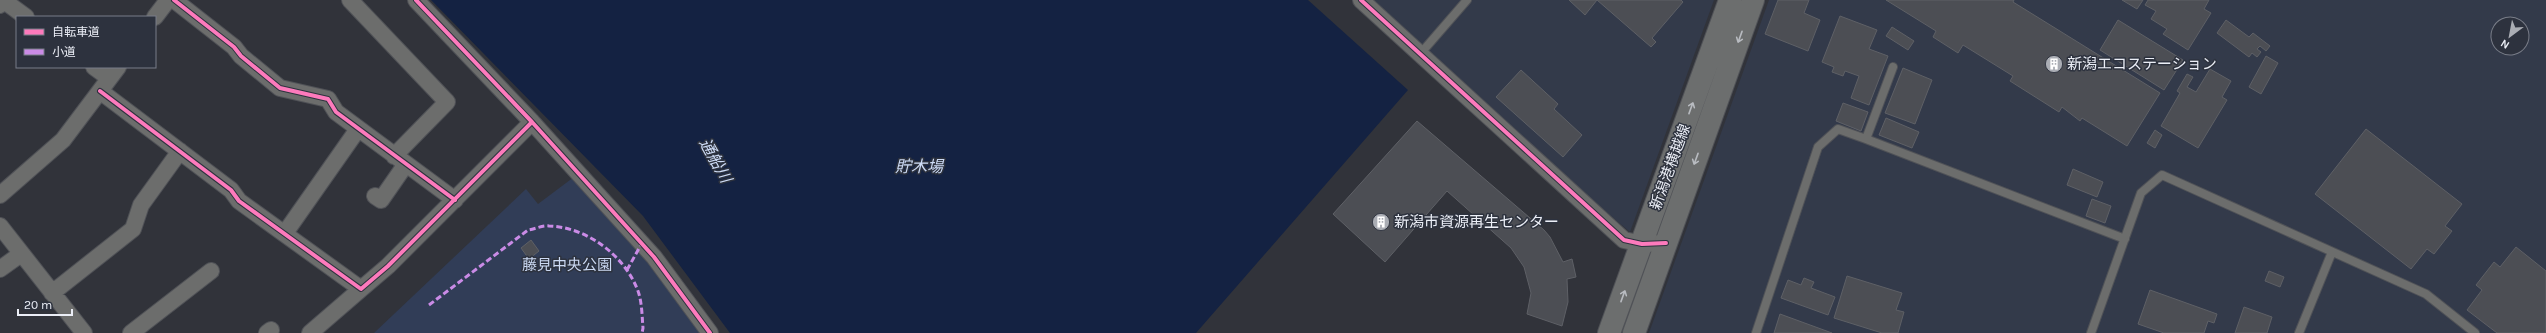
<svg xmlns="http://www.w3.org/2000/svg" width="2546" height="333" font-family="Karla,'Noto Sans JP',sans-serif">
	<rect width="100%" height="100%" fill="#31333a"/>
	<path fill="#333a4a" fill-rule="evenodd" d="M1354,0h360l-84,232z
		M1769,0h777v333h-897zM2498,24h24v24h-24z"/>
	<path fill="#313d57" d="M578,174l132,159h-336l152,-144 12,15z"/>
	<path fill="#142242" d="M431,0h877l100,90 -212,243h-466l-87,-117z"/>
	<path fill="#4c4e54" stroke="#5e6066" d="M1569,0h112l2,2 -31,36 4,4 -5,5 -54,-47 -12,15z
		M1778,0h31l-5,13 16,7 -12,31 -43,-17z
		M1886,0h128l-1,2 147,91 -33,53 -45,-28 -2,3 -18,-14 -3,5 -49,-31 3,-5 -50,-31 -5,8 -25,-16 3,-6z
		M2122,0h21l-6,9z
		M2148,0h61l-5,9 7,4 -23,37 -25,-16 4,-5 -16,-10 5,-8 -11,-6z
		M1840,16l37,14 -8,19 19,7 -19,49 -18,-7 8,-22 -14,-5 -2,5 -11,-4 2,-5 -12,-5z
		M2118,20l65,40 -19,30 -64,-40z
		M2226,20l23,17 4,-4 17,13 -4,5 -6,-5 -3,3 4,3 -4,5 -5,-4 -3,4 -32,-24z
		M1892,27l22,14 -6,9 -22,-14z
		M2266,56l12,7 -17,31 -12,-7z
		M1903,68l29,12 -17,44 -30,-11z
		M2210,69l21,12 -9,16 5,3 -29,48 -37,-22 19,-33 -3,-2 10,-17 6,3 -6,10 9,5z
		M1521,70l37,34 -4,5 28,26 -19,22 -67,-60z
		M1843,103l25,9 -7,19 -25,-10z
		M1886,118l33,14 -7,16 -33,-13z
		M1417,121l127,109 6,7 13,25 9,-3 4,18 -9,2 1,23 -6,24 -35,-12 4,-21 -7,-26 -13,-19 -64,-57 -62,71 -52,-48z
		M2366,129l96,75 -17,22 7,5 -18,23 -7,-5 -16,20 -96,-75z
		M2155,130l7,5 -7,13 -8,-5z
		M2073,169l30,13 -6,15 -30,-12z
		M2092,199l19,7 -6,17 -19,-7z
		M531,240l8,11 -10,8 -8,-11z
		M2516,247l30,24v62h-49l-30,-23 15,-20 -6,-5 18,-23 6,5z
		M2269,271l15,6 -4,10 -15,-6z
		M1847,276l55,17 -6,17 8,2 -6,21h-16l-48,-15z
		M1804,278l10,4 -3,6 24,9 -7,18 -47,-17 7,-18 13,5z
		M2150,290l67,24 -3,9 -6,-2 -4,12h-40l-26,-9z
		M2244,307l28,10 -5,16h-32z
		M1780,314l52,19h-58z"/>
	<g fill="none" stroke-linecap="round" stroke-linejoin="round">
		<defs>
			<path id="service" d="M1421,53l46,-53
				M1893,67l-27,72 259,100
				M1756,333l62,-186 20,-18 28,10
				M2091,333l50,-140 21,-18 264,119 49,39
				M2299,333l33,-81"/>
			<path id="minor" d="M174,0l60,47 7,9 39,32 48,11 8,13 119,88
				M350,0l97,102 -53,54
				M416,0l116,122 122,135 56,76
				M1361,0l263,240 18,4 24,-1
				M0,5l3,-5 23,17
				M155,17l13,-17
				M94,67l15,11
				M100,91l131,99 8,11 122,88 27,-23 144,-144
				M0,195l63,-55 55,-73
				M375,196l6,4 25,-36
				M0,226l84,107
				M285,233l73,-104
				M0,269l21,-15
				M52,293l81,-64 8,-24 39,-54
				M131,333l80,-62
				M267,333l4,-3
				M310,333l51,-44"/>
			<path id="primary" d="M1609,333l121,-333
				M1634,333l119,-333"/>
		</defs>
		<use href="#service" stroke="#505257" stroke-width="10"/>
		<use href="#minor" stroke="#505257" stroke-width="18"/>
		<use href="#primary" stroke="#505257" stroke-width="24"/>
		<use href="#service" stroke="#6c6d6c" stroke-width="8"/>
		<use href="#minor" stroke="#6c6d6c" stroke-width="16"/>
		<use href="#primary" stroke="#6c6e6e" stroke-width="22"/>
		<path stroke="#ca8be6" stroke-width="3" stroke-dasharray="6 3" stroke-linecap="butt" d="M627,270l15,-27
			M429,305l99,-75c7,-1 15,-5 21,-4 38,1 76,30 89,65 4,11 4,25 5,37l-1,5"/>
		<defs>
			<path id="cycleway" d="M174,0l60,47 7,9 39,32 48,11 8,13 119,88
				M416,0l116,122 122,135 56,76
				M1361,0l263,240 18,4 24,-1
				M100,91l131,99 8,11 122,88 27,-23 144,-144"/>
		</defs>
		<use href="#cycleway" stroke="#2d323e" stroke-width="6"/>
		<use href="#cycleway" stroke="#fd7abc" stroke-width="4"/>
	</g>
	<defs><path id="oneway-shaft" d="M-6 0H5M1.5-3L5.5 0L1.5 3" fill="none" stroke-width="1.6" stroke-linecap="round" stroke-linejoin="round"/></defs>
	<g stroke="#b8bbc0">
		<use href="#oneway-shaft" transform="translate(1740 37) rotate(110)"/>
		<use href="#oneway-shaft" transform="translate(1691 108) rotate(-70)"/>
		<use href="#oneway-shaft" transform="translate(1696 159) rotate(110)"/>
		<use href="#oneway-shaft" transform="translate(1623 296) rotate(-70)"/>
	</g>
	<defs>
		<symbol id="building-disc" viewBox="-11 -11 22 22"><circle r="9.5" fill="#aaadb4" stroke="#2d323e"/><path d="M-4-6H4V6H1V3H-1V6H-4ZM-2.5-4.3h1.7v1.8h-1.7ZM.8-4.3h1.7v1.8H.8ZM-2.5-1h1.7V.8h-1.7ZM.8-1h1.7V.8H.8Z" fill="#fff"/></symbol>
	</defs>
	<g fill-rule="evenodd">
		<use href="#building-disc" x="2044" y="54" width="20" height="20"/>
		<use href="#building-disc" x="1371" y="212" width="20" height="20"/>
	</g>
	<g text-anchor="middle" stroke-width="3" stroke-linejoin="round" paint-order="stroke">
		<g font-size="15" fill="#ebeef6" stroke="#2d323e" text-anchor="start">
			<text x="2067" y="69">新潟エコステーション</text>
			<text x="1394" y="227">新潟市資源再生センター</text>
		</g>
		<g font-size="15" fill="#ebeef6" stroke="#2d323e">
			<text transform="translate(1670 167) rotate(-70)" y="5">新潟港横越線</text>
		</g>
		<g font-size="15" fill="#cbd9f3" stroke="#2d323e">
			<text x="567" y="270">藤見中央公園</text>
		</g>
		<g font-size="16" font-style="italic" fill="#cedcf7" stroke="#2d323e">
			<text transform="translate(716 160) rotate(61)" y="6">通船川</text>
			<text x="919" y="172">貯木場</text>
		</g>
	</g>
	<rect x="16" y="16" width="140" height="52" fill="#2d323e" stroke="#797d88"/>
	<rect x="24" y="29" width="20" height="6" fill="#fd7abc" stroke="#797d88"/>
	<text x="52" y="36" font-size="12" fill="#ebeef6">自転車道</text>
	<rect x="24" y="49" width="20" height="6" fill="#ca8be6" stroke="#797d88"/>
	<text x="52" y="56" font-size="12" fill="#ebeef6">小道</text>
	<g transform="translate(2510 36) rotate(212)"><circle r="19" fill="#2d323e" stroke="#797d88"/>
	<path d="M0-3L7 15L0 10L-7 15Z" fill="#aaadb4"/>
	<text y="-6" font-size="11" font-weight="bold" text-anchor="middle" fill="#ebeef6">N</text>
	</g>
	<path d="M18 309v6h54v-6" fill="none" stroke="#ebeef6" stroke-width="2"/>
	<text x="24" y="309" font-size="12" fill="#ebeef6" stroke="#2d323e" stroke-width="3" paint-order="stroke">20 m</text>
</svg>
